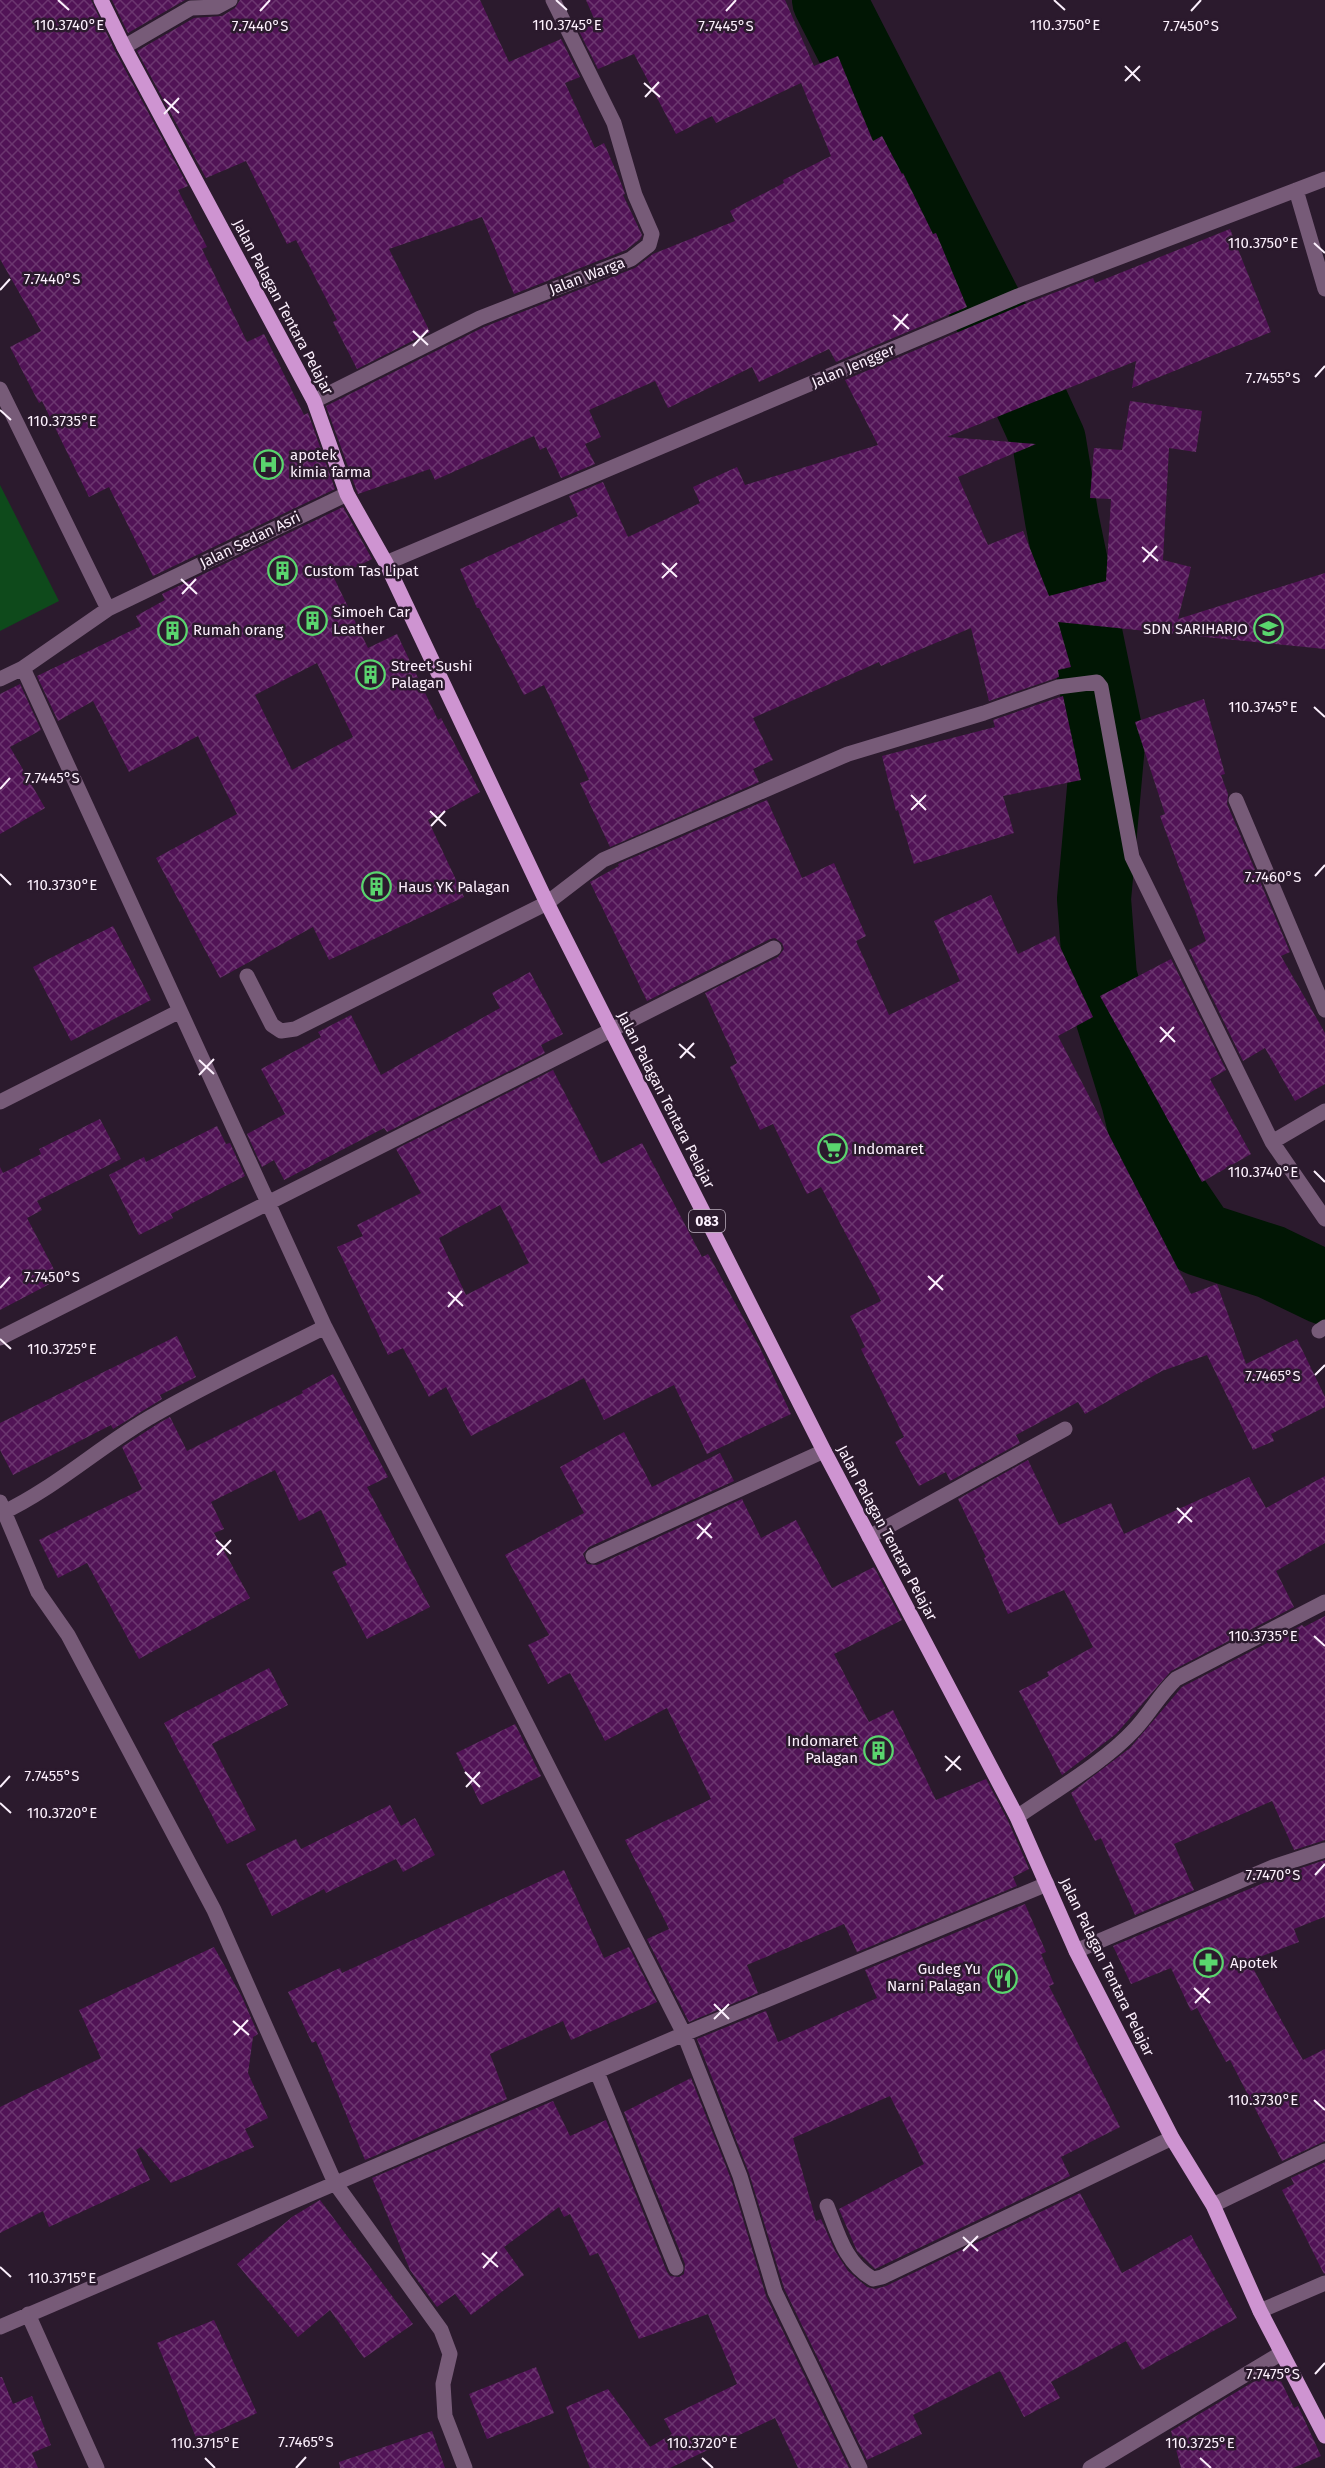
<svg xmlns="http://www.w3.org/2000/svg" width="1325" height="2468" font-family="'Fira Sans',sans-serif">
	<defs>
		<pattern id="building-cross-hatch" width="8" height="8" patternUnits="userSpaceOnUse" patternTransform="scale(1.5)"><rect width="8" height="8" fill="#511356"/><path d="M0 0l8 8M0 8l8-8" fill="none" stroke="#6b366f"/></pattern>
	</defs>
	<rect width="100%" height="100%" fill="#2b1a2d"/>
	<path fill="#0e4a1b" d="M0,485l59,116 -59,30z"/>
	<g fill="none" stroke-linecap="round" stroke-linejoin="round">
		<path stroke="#011604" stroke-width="74" d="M829,0l171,334 49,107 13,79 46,224 -14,155 6,78 38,123 18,74 44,65 71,23 54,26"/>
	</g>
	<path fill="url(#building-cross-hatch)" fill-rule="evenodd" d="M0,0h91l24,51 73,135 -10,4 29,57 -5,2 45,93 17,-8 40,81 4,-2 27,76 -182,87 -44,-89 -20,10 -47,-96 -3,2 -29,-56 31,-16 -41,-72z
		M112,0h73l-57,33z
		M240,0h240l29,62 52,-23 19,38 -15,6 30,65 9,-5 17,40 4,11 -2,1 19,40 -2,4 -14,11 -112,44 -32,-77 -93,32 41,83 -73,37 -24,-47 4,-2 -41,-80 -9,4 -41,-83 -40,17 -69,-127 57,-33 28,-2 13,-8z
		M586,0h199l29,66 24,-10 35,85 9,-5 20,38 1,-1 30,61 3,-1 31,74 -131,55 -7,-13 -70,33 -7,-15 -84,41 -13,-27 -66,29 12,27 -16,7 10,20 -34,14 -15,-31 -6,3 -6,-14 -99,44 -5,-11 -72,25 -32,-88 158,-79 151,-59 18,-14 82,-33 -5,-10 54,-28 -1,-3 48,-24 -30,-73 -85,40 -4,-7 -36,18 -42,-80 -36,15 -19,-38 17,-8z
		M1230,229l41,103 -139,56 4,-27 -189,76 89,7 -78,33 30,68 35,-14 26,65 57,-15 5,-82 -21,-1 4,-50 28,2 8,-49 72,10 -6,41 -27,-4 -6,112 28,7 -13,52 147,-46v76l-267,-27 13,45 -13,3 1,7 -70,24 -18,-73 -90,38 -2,-4 -126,56 20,42 -20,9 6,13 -149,65 -30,-64 9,-3 -45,-95 -20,10 -45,-87h-2l-17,-39 118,-53 -9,-20 34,-14 25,55 72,-34 -7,-16 44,-20 8,18 133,-40 -33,-65 177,-75 71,-27 2,5z
		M343,507l29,52 -38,19 34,70 29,-14 41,86 3,-2 39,74 -52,28 36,77 -135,63 -16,-33 -93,51 -64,-120 81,-44 -39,-78 -69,36 -36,-71 -35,20 -21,-45 104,-50 -5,-10 29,-16 -3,-6zM317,663l36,74 -61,33 -37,-75z
		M20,684l21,46 -31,17 35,61 -45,26v-140z
		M1063,696l18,84 -78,16 11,37 -100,31 -16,-54 -2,1 -14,-55 113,-29 -2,-7z
		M1204,699l21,75 -4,1 7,19 -1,10 63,148 -9,4 44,77v51l-30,17 -30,-53 -22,13 -54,-111 17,-9 -46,-125 5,-2 -30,-92z
		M767,800l35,78 32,-15 32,73 -10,5 33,74 71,-34 -26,-60 57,-26 27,59 37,-18 38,81 -35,19 133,258 26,-10 29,80 51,-25 28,58v10l-54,27 3,7 -21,9 -46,-95 -45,16 -77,43 -7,-12 -62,33 4,8 -70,38 -4,-9 -27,14 -24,-44 9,-5 -43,-88 4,-2 -15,-31 31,-15 -60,-114 -14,7 -34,-70 -13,6 -30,-63 7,-4 -32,-70 73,-36 6,-8 -2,-6 -7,-5 -5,1 -123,62 -57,-119 29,-16 -1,-2z
		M113,926l38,74 -80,41 -38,-74z
		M1171,959l55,111 -16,9 41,75 -49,28 -102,-186z
		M530,972l33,62 -22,11 4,8 -158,79 -3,-4 -100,52 -10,-20 -12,7 -15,-33 38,-20 -24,-45 60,-32 -3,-5 33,-17 30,60 119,-67 -8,-15z
		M553,1070l48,94 41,-21 60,114 6,-3 52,94 31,66 -84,40 -33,-69 -70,35 -20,-42 -113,58 -25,-49 -17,10 -26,-49 -15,7 -51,-108 26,-11 -6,-11 64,-32 -25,-44zM500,1205l29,58 -63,32 -27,-57z
		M100,1119l21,40 -84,42 5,9 -15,8 32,61 -59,31v-143l3,6 38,-19 -2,-5z
		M217,1126l9,18 4,-1 15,33 -74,38 2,4 -34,17 -30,-60 35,-18 2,5z
		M177,1336l19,41 -36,18 2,4 -49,30 -2,-4 -98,50 -13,-25v-27z
		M333,1374l55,103 -21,10 63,120 -63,32 -35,-67 15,-7 -26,-55 -22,11 -24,-51 -64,32 13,27 -10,4 36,65 -111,61 -52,-96 -29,15 -19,-38 103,-51 -20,-42 37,-24 11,-6 17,34 116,-58 -1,-2z
		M624,1432l28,55 68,-34 14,28 -145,66 -6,7 4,10 10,1 145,-66 19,39 35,-18 36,68 42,-21 28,53 -68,34 35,68 24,-12 43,90 50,-21 22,42 21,48 -16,8 4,9 -160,66 -13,-28 -97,41 11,28 -69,29 -42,-83 22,-10 -44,-89 86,-41 -44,-91 -62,33 -35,-68 -22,11 -20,-39 21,-10 -44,-80 79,-42 -24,-46z
		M1028,1460l31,65 52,-22 13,31 125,-57 17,31 59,-32v67l-49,28 18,36 -123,64 -55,63 -54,41 -43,-84 30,-15 -2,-4 46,-25 -29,-57 -56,24 -24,-56 2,-1 -28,-58z
		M1325,1616v224l-31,10 -22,-49 -98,43 20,46 -59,25 -34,-77 -6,3 -24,-48 59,-45 52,-61 120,-62 2,2z
		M269,1668l19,37 -76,39 44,86 -29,14 -63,-121z
		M515,1724l26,52 -60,29 -25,-52z
		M390,1805l11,21 14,-8 20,37 -32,17 -7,-13 -70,34 -2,-4 -52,27 -26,-52 50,-25 5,10z
		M1325,1860v59l-1,-2 -30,12 5,13 -50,19 54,99 22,-11v92l-43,20 -52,-101 -4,2 -29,-54 -6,3 -20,-43 -40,16 -18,-38 179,-75z
		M564,1870l40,88 25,-11 28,55 -86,38 -8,-19 -73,33 17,45 -142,61 -49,-119 -4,2 -24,-51 52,-24 2,5z
		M1025,1904l21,48 -5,2 13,30 -5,2 71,141 -59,30 9,19 -195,93 -18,-18 -18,-42 85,-45 -34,-68 -97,42 23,83 5,-2 14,32 13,20 19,16 8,2 11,-3 194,-93 42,80 69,-38 46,83 -95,52 -16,-29 -75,41 9,16 -36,19 -24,-46 -87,44 9,19 -55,26 -83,-172 -35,-115 -52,-134 69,-28 12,31 99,-44 -12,-28z
		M214,1947l28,50 16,37 -5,3 -5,36 20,45 -23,11 9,18 -83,36 -30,-36 -5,3 14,30 -101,47 -6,-16 -43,22v-126l101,-49 -22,-48z
		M691,2078l40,101 35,117 83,172h-51l-23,-50 -105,50h-80l-24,-61 42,-18 42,58 22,-13 -8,-15 73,-35 -29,-70 -69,25 -41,-86 -8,3 -20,-42 -6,3 -5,-10 -55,40 20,28 -53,40 -16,-21 -18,13 -27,-37 -38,-92 181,-77 17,35 36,-16 61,152 3,4 9,1 5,-3 1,-10 -61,-152z
		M1325,2162v111l-1,1 -42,-84 12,-6 -3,-6z
		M320,2200l93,124 -49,34 -34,-48 -32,27 -61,-73 55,-47z
		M214,2320l43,93 -60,27 -40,-97z
		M536,2367l18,46 -67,26 -18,-45z
		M1275,2369l19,39 4,-2 23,50 -28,12h-112l-10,-37z
		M0,2377h2l11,27 19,-8 19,49 -19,8 6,15h-38z
		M432,2431l13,37h-105l-1,-6z"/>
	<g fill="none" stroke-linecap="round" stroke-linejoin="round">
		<path stroke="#775b78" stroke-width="15" d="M124,47l67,-39 26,-1 13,-7
			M1296,190l29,99
			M0,389l108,220
			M314,401l166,-83 151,-59 18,-14 3,-11 -17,-39 -21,-72 -61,-123
			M386,563l632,-267 307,-117
			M23,668l302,659 359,707 56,142 35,116 85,176
			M0,679l23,-11 85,-59 239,-115
			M1236,800l89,210
			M247,976l25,49 9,6 14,-2 252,-126 56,-43 245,-106 136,-41 74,-26 39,-5 4,5 31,170 140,285 53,77
			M0,1102l180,-91
			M1272,1142l53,-31
			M1319,1331l6,-4
			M0,1338l774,-390
			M0,1502l38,90 30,43 146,275 121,273 106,147 9,24 -7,30 2,32 20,52
			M0,1514c56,-26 101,-69 154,-99 55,-32 114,-59 171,-88
			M869,1537l196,-108
			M593,1556l231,-105
			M1017,1817c36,-25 89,-56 118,-88 15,-16 25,-35 41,-50l149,-77
			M1076,1951l197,-84 52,-17
			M597,2072l79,196
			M1213,2205l112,-54
			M827,2206c11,28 18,57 46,73l9,-2 290,-139
			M1260,2311l65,-28
			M28,2314l69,154
			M0,2327l684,-293 363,-150
			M1090,2468l190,-114"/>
		<path stroke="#ce94d1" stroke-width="15" d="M101,0l23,47 190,354 33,93 39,69 161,340 277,548 193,366 59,134 96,187 41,67 47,106 65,125"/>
	</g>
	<path fill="none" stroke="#fcf0fd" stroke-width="2" d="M58,0l11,10M556,0l11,10M1054,0l11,10M260,11l10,-11M726,11l10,-11M1191,11l10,-11M1125,66l15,15M1125,81l15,-15M644,83l16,14M645,97l14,-15M164,99l15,14M164,114l15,-16M1314,243l11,10M0,290l10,-11M893,315l16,14M894,330l14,-16M413,331l15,14M413,346l15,-16M1315,377l10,-11M0,410l11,10M1142,547l16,14M1143,562l14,-16M662,563l15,14M662,578l15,-15M181,579l16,15M182,594l14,-15M1314,707l11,10M0,789l10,-11M911,795l15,15M911,810l15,-15M430,811l16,15M431,826l14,-15M0,874l11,11M1315,876l10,-11M1160,1027l15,15M1160,1042l14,-15M679,1044l16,14M680,1058l14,-15M199,1060l15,14M199,1075l15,-16M1314,1171l11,11M928,1276l15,14M0,1288l10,-11M929,1290l14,-15M448,1292l15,14M448,1307l14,-16M0,1339l11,10M1315,1375l10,-10M1177,1508l15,14M1178,1523l14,-16M697,1524l15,14M697,1539l14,-16M216,1540l15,14M217,1555l14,-15M1314,1636l11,10M945,1756l16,14M946,1771l14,-15M465,1772l15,15M0,1787l10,-11M466,1787l14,-15M0,1803l11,10M1315,1875l10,-11M1194,1988l16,15M1195,2003l14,-15M714,2004l15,15M714,2019l15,-15M233,2021l16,14M234,2035l14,-15M1314,2100l11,10M963,2237l15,14M963,2251l15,-15M482,2253l16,14M0,2267l11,10M483,2268l14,-16M1315,2374l10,-11M205,2458l10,10M702,2458l11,10M1200,2458l11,10M296,2468l10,-11"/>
	<defs>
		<symbol id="hospital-ring" viewBox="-11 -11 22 22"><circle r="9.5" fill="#2b1a2d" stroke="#5ad56e" stroke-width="1.5"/><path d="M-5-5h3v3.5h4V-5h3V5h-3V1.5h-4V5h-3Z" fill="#5ad56e"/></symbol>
		<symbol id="building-ring" viewBox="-11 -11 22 22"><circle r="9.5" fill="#2b1a2d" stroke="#5ad56e" stroke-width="1.5"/><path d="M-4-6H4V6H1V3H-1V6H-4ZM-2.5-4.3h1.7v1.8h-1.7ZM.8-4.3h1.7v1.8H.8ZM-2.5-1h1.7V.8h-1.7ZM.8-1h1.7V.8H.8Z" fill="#5ad56e"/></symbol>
		<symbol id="school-ring" viewBox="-11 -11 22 22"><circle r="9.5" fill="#2b1a2d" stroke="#5ad56e" stroke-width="1.5"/><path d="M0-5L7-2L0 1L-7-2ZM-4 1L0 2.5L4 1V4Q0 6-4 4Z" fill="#5ad56e"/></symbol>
		<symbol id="supermarket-ring" viewBox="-11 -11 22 22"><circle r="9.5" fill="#2b1a2d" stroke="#5ad56e" stroke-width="1.5"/><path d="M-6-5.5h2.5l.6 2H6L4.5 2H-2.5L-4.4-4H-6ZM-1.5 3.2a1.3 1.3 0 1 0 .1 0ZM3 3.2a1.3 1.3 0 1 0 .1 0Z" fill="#5ad56e"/></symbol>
		<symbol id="pharmacy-ring" viewBox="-11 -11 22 22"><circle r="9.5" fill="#2b1a2d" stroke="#5ad56e" stroke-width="1.5"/><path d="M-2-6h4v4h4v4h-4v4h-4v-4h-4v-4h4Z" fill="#5ad56e"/></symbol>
		<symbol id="restaurant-ring" viewBox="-11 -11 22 22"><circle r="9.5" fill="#2b1a2d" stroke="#5ad56e" stroke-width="1.5"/><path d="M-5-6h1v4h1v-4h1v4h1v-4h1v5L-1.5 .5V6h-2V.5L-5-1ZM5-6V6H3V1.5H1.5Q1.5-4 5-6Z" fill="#5ad56e"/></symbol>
	</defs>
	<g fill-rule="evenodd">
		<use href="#hospital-ring" x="252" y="448" width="33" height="33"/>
		<use href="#building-ring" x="266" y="554" width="33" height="33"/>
		<use href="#building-ring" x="296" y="604" width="33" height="33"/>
		<use href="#school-ring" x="1252" y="612" width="33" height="33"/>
		<use href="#building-ring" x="156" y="614" width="33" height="33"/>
		<use href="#building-ring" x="354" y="658" width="33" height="33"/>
		<use href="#building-ring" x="360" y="870" width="33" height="33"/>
		<use href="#supermarket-ring" x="816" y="1132" width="33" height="33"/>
		<use href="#building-ring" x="862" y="1734" width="33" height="33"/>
		<use href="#pharmacy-ring" x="1192" y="1946" width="33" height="33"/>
		<use href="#restaurant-ring" x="986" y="1962" width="33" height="33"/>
	</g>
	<g text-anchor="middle" stroke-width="5" stroke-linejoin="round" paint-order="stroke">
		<rect fill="#2b1a2d" stroke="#bdb0bf" stroke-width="1.5" x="689" y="1210" width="36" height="22" rx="4.5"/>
		<g font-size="14" font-weight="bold" fill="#fcf0fd">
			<text x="707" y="1226">083</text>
		</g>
		<g font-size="15" fill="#fcf0fd" stroke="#2b1a2d">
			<text transform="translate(587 276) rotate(-21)" y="5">Jalan Warga</text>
			<text transform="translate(283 307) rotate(62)" y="5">Jalan Palagan Tentara Pelajar</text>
			<text transform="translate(853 366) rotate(-23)" y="5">Jalan Jengger</text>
			<text transform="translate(250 540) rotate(-26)" y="5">Jalan Sedan Asri</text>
			<text transform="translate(666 1100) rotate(63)" y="5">Jalan Palagan Tentara Pelajar</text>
			<text transform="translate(887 1533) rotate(62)" y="5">Jalan Palagan Tentara Pelajar</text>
			<text transform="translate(1107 1967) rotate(64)" y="5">Jalan Palagan Tentara Pelajar</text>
		</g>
		<g font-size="15" fill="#fcf0fd" stroke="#2b1a2d" text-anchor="start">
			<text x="290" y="460">apotek<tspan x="290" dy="17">kimia farma</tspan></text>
			<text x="304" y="576">Custom Tas Lipat</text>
			<text x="333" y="617">Simoeh Car<tspan x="333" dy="17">Leather</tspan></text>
			<text x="1248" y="634" text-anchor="end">SDN SARIHARJO</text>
			<text x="193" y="635">Rumah orang</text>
			<text x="391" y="671">Street Sushi<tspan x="391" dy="17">Palagan</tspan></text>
			<text x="398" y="892">Haus YK Palagan</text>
			<text x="853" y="1154">Indomaret</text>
			<text x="858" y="1746" text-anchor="end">Indomaret<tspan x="858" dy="17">Palagan</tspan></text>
			<text x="1230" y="1968">Apotek</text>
			<text x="981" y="1974" text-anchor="end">Gudeg Yu<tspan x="981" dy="17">Narni Palagan</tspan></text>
		</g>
	</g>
	<g font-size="15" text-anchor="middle" fill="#fcf0fd" stroke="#2b1a2d" stroke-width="5" stroke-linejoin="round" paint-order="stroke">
		<text x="69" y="30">110.3740°E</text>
		<text x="567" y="30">110.3745°E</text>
		<text x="1065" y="30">110.3750°E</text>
		<text x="260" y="31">7.7440°S</text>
		<text x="726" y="31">7.7445°S</text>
		<text x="1191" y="31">7.7450°S</text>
		<text x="1263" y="248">110.3750°E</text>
		<text x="52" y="284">7.7440°S</text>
		<text x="1273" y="383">7.7455°S</text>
		<text x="62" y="426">110.3735°E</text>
		<text x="1263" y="712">110.3745°E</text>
		<text x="52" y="783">7.7445°S</text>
		<text x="1273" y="882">7.7460°S</text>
		<text x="62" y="890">110.3730°E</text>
		<text x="1263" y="1177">110.3740°E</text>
		<text x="52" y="1282">7.7450°S</text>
		<text x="62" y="1354">110.3725°E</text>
		<text x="1273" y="1381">7.7465°S</text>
		<text x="1263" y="1641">110.3735°E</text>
		<text x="52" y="1781">7.7455°S</text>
		<text x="62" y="1818">110.3720°E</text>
		<text x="1273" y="1880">7.7470°S</text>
		<text x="1263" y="2105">110.3730°E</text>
		<text x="62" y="2283">110.3715°E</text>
		<text x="1273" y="2379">7.7475°S</text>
		<text x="306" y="2447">7.7465°S</text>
		<text x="205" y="2448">110.3715°E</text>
		<text x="702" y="2448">110.3720°E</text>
		<text x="1200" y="2448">110.3725°E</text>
	</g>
</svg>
